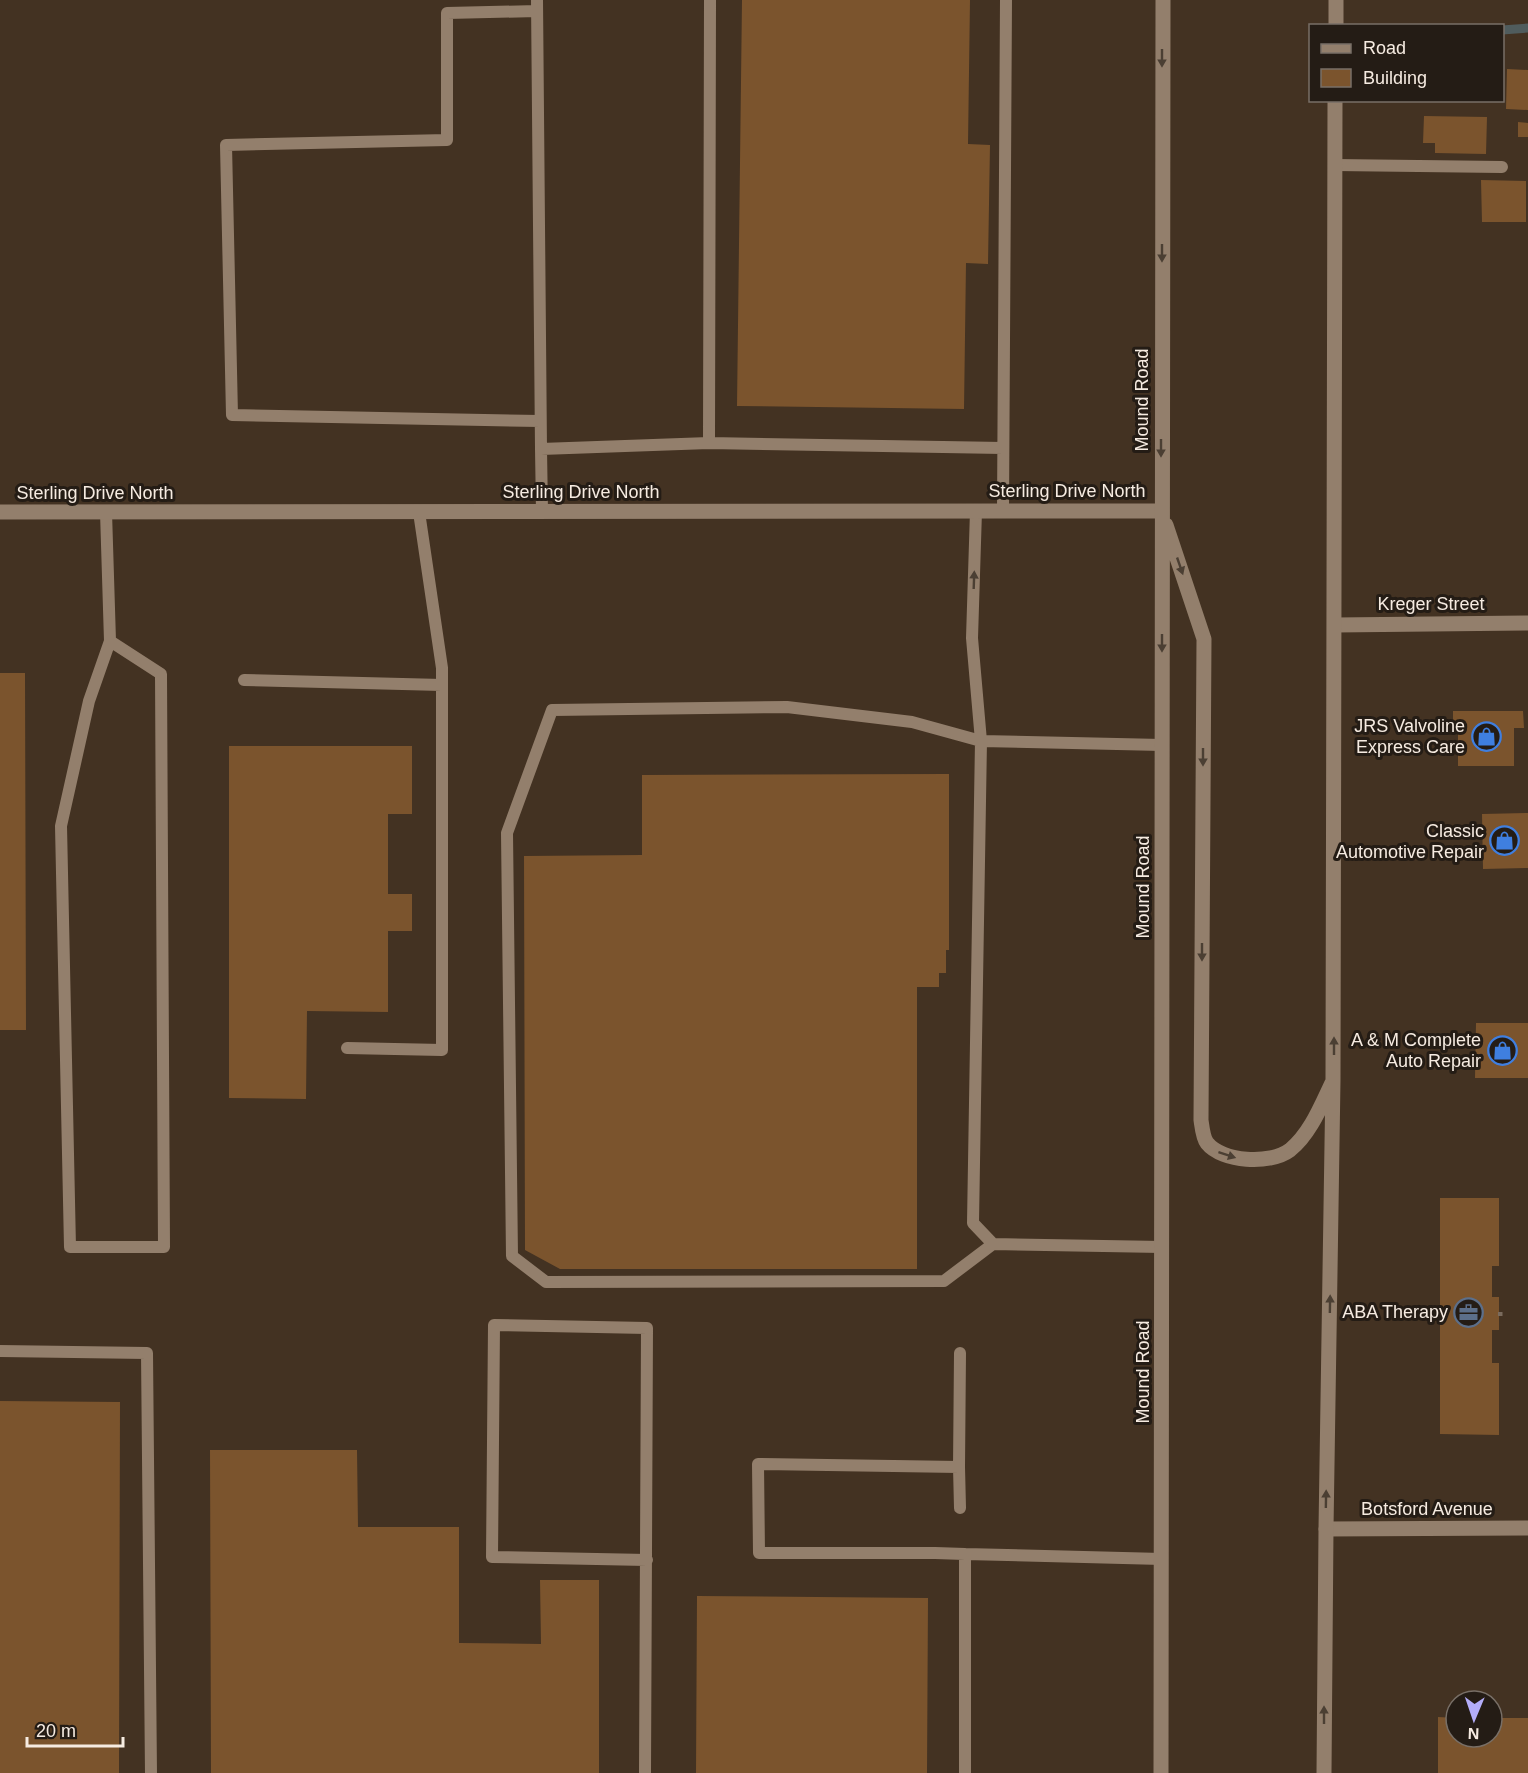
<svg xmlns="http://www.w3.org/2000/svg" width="1528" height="1773" font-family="Helvetica,sans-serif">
	<rect width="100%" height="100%" fill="#433222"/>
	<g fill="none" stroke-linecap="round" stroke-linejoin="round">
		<path stroke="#505c5d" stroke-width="9" d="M1502,30l26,-2"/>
	</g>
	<path fill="#7b542d" d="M742,0h228l-2,144 22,1 -2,119 -22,-1 -2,146 -227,-3z
		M1507,69l21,1v40l-22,-1z
		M1424,116l63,1 -1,37 -51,-1v-10h-12z
		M1518,122l10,1v14h-10z
		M1481,180l45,1v41h-44z
		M0,673h25l1,357h-26z
		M1453,711h70l1,17h-10v38h-56v-38h-5z
		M229,746h183v68h-24v80h24v37h-24v81l-81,-1 -1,88 -77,-1z
		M949,774v176h-3v23h-7v14h-22v282h-357l-35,-19 -1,-394 118,-1v-80z
		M1528,813v55l-45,1 -1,-55z
		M1476,1023h52v55h-53z
		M1440,1198h59v68h-7v31h7v33h-7v33h7v72l-59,-1z
		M0,1401l120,1 -1,371h-119z
		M210,1450h147l1,77h101v116l82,1 -1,-64h59v193h-388z
		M697,1596l231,2 -1,175h-231z
		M1438,1717l18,1v19h36v-19h36v55h-90z"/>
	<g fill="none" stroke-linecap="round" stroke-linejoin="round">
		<path stroke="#7a6b5d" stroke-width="4" stroke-dasharray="4.5 3" stroke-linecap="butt" d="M1498,1314h7
			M1450,1713v5"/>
		<path stroke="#937f6c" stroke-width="12" d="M537,0l4,449
			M710,0l-1,443 294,5
			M537,11l-90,2v127l-221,5 6,270 308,6
			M1335,165l167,2
			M542,511l-1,-62 168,-6
			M976,511l-4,127 9,103 -69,-19 -125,-15 -235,3 -45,123 5,423 34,26 398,-1 49,-37
			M1003,511l3,-511
			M106,512l4,129 -21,60 -28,125 9,421h94l-3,-573 -51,-33
			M244,680l198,5
			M1162,745l-181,-4 -8,482 20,21 169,3
			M347,1048l95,2v-382l-23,-156
			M0,1351l147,2 4,420
			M959,1467l1,-114
			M960,1508l-1,-41 -201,-3 1,89h176l30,1
			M645,1773l2,-445 -153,-3 -2,232 155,3
			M965,1773v-219l197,5"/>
		<path stroke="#937f6c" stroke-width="15" d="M0,512l1161,-1
			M1335,625l193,-2
			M1326,1529l202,-1"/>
		<path stroke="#937f6c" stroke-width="15" d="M1336,26v-26
			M1166,525l38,114 -3,481c1,7 2,18 6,23 15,19 63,22 83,7 20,-16 31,-44 42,-67
			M1161,1773l2,-1773
			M1324,1773l2,-244 7,-449 2,-980"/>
	</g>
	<defs><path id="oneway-solid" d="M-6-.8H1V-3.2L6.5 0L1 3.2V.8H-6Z" transform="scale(1.5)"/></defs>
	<g fill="#4b3f33">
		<use href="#oneway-solid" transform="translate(1162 58) rotate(90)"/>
		<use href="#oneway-solid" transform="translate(1162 253) rotate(90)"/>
		<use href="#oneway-solid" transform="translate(1161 448) rotate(90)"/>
		<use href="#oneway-solid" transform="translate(1180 566) rotate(71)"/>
		<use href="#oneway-solid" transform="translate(974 580) rotate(-88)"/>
		<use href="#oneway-solid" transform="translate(1162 643) rotate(90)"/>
		<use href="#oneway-solid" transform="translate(1203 757) rotate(90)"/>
		<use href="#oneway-solid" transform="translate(1202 952) rotate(90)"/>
		<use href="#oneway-solid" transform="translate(1334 1046) rotate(-90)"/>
		<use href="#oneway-solid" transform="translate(1227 1155) rotate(18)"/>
		<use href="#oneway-solid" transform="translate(1330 1304) rotate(-89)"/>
		<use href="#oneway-solid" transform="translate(1326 1499) rotate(-89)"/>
		<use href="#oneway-solid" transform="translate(1324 1715) rotate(-90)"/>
	</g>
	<defs>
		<symbol id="shop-ring" viewBox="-11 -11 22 22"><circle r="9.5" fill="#241c15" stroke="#3f7fe0" stroke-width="1.5"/><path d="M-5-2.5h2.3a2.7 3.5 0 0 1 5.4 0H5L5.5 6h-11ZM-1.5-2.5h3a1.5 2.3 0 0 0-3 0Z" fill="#3f7fe0"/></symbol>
		<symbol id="office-ring" viewBox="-11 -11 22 22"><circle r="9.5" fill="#241c15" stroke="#5c6f8a" stroke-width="1.5"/><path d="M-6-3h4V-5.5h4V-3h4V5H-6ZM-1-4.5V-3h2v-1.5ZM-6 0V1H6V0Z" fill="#5c6f8a"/></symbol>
	</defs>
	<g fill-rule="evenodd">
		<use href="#shop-ring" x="1470" y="720" width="33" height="33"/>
		<use href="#shop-ring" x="1488" y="824" width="33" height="33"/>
		<use href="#shop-ring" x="1486" y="1034" width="33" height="33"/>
		<use href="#office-ring" x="1452" y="1296" width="33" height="33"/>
	</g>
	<g text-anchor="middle" stroke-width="6" stroke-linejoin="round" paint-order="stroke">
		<g font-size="18" fill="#f6ebe1" stroke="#241c15">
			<text transform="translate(1142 400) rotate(-90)" y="6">Mound Road</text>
			<text x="1067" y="497">Sterling Drive North</text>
			<text x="581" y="498">Sterling Drive North</text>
			<text x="95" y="499">Sterling Drive North</text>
			<text x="1431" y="610">Kreger Street</text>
			<text transform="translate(1143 887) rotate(-90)" y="6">Mound Road</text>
			<text transform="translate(1143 1372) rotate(-90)" y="6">Mound Road</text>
			<text x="1427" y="1515">Botsford Avenue</text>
		</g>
		<g font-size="18" fill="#f6ebe1" stroke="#241c15" text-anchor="end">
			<text x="1465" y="732">JRS Valvoline<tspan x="1465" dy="21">Express Care</tspan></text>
			<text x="1484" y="837">Classic<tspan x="1484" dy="21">Automotive Repair</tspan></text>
			<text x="1481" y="1046">A &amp; M Complete<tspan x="1481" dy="21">Auto Repair</tspan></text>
			<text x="1448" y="1318">ABA Therapy</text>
		</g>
	</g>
	<rect x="1309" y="24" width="195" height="78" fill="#241c15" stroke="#786f67" stroke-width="1.5"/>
	<rect x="1321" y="44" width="30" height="9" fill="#937f6c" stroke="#786f67" stroke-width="1.5"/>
	<text x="1363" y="54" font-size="18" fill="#f6ebe1">Road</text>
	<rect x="1321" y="69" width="30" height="18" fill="#7b542d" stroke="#786f67" stroke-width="1.5"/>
	<text x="1363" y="84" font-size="18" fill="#f6ebe1">Building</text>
	<g transform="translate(1474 1719) rotate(182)"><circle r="28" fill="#241c15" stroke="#786f67" stroke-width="1.5"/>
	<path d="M0-4.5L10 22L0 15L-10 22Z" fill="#b3adf9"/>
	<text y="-9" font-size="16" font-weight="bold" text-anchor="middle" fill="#f6ebe1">N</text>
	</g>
	<path d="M27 1737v9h96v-9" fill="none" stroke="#f6ebe1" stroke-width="3"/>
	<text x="36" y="1737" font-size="18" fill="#f6ebe1" stroke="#241c15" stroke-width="4.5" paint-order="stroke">20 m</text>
</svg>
